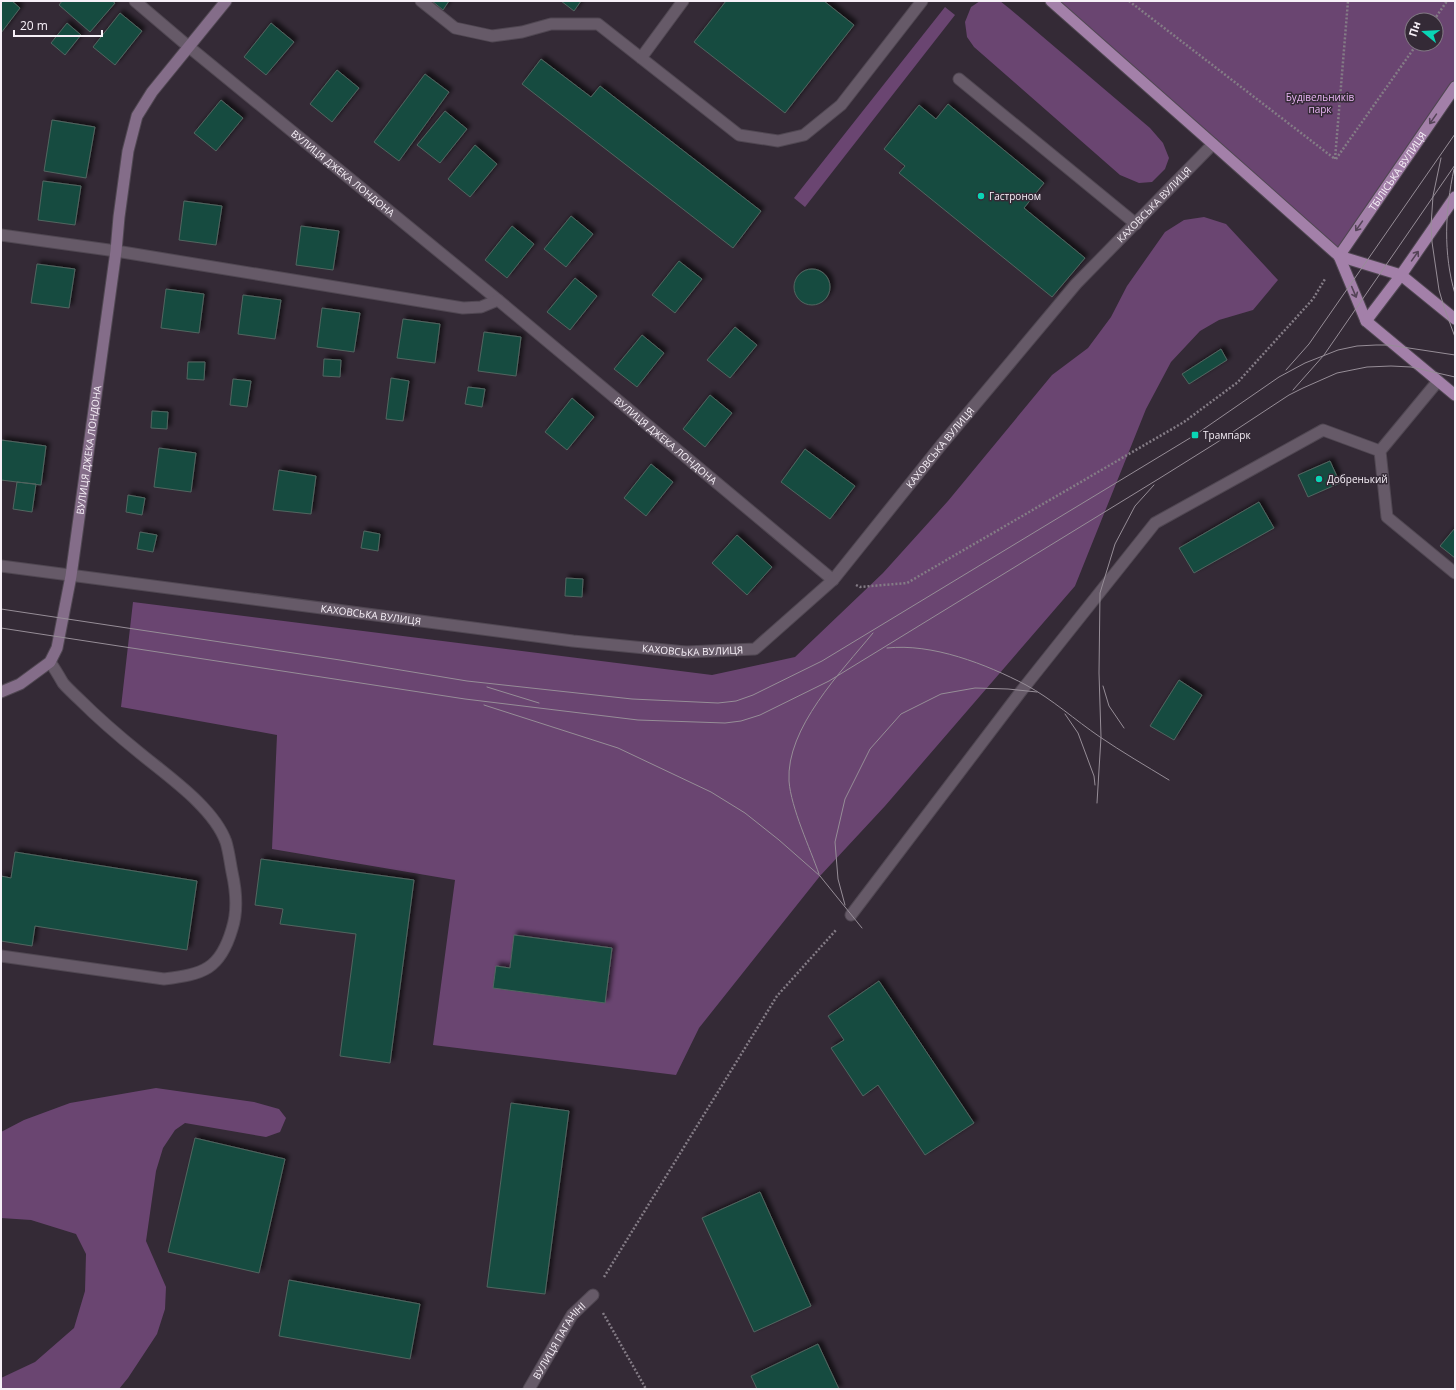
<svg xmlns="http://www.w3.org/2000/svg" width="1456" height="1390" font-family="'Open Sans',sans-serif">
	<defs>
		<filter id="shadow"><feDropShadow dx="3.5" dy="-3.5" stdDeviation="2" flood-color="#0009"/></filter>
	</defs>
	<rect width="100%" height="100%" fill="#342a36"/>
	<path fill="#6a4571" fill-rule="evenodd" d="M980,1h20l10,8 140,119 13,15 6,15 -4,11 -13,13 -13,1 -19,-8 -146,-128 -7,-10 -2,-15 6,-15z
		M1051,1h404v86l-116,169zM1412,20h24v24h-24z
		M945,7l10,8 -150,192 -11,-9z
		M1204,217l22,7 52,56 -25,30 -34,10 -19,11 -29,31 -25,47 -71,177 -190,220 -65,70 -121,152 -23,47 -243,-30 22,-165 -183,-31 5,-114 -156,-28 12,-105 579,73 83,-18 88,-84 65,-72 104,-126 36,-27 23,-31 16,-31 38,-54 19,-12z
		M156,1088l98,14 25,7 7,9 -6,14 -14,5 -81,-14 -10,7 -12,18 -7,23 -10,70 20,46 -1,22 -8,25 -29,44 -9,11h-118v-11l34,-16 39,-34 11,-37 1,-37 -10,-20 -45,-14 -30,-2v-86l23,-12 46,-17z"/>
	<path fill="#164c41" stroke="#526560" filter="url(#shadow)" d="M1,1h11l8,7 -19,25z
		M62,1h50l3,2 -25,29 -31,-27z
		M432,1h17l-6,9z
		M561,1h20l-7,10z
		M726,1h98l30,24 -69,88 -91,-71z
		M120,13l22,18 -27,34 -22,-18z
		M67,23l14,12 -16,20 -14,-12z
		M271,23l23,19 -28,33 -22,-18z
		M541,59l50,38 9,-11 161,125 -28,37 -211,-164z
		M337,70l22,18 -27,34 -22,-18z
		M425,74l24,18 -50,69 -25,-19z
		M221,100l22,18 -27,33 -22,-18z
		M948,104l96,79 -20,25 61,50 -33,39 -153,-124 6,-7 -21,-17 35,-44 17,14z
		M445,111l22,18 -27,34 -23,-18z
		M52,120l43,7 -9,51 -42,-7z
		M475,145l22,19 -27,33 -22,-18z
		M43,181l38,5 -6,39 -37,-5z
		M184,201l38,5 -6,39 -37,-5z
		M571,216l22,18 -27,33 -22,-18z
		M301,226l38,5 -6,39 -37,-5z
		M512,226l22,18 -27,34 -22,-18z
		M679,261l23,18 -27,34 -23,-18z
		M37,264l38,5 -6,39 -38,-5z
		M794 287a18 18 0 1 1 36 0a18 18 0 1 1-36 0Z
		M575,278l22,18 -27,34 -23,-18z
		M166,289l38,5 -5,39 -38,-5z
		M243,295l38,5 -6,39 -37,-5z
		M322,308l38,5 -6,39 -37,-5z
		M403,319l37,5 -5,39 -38,-5z
		M735,327l22,18 -27,33 -23,-18z
		M484,332l37,5 -5,39 -38,-5z
		M642,335l22,18 -27,34 -23,-18z
		M1221,349l6,11 -38,24 -7,-10z
		M324,359l17,1 -1,17 -17,-1z
		M188,362h17l-1,18 -17,-1z
		M391,378l18,3 -6,40 -17,-2z
		M233,379l18,2 -4,26 -17,-2z
		M468,387l17,2 -3,18 -17,-3z
		M710,395l22,18 -27,34 -22,-18z
		M572,398l22,19 -27,33 -22,-18z
		M152,411l16,1 -1,17 -16,-1z
		M1,440l45,6 -5,39 -40,-5z
		M159,448l37,5 -5,39 -37,-5z
		M805,449l50,37 -25,33 -49,-37z
		M1330,461l10,22 -32,14 -10,-22z
		M651,464l22,18 -27,34 -22,-18z
		M279,470l37,6 -5,38 -38,-4z
		M17,482l19,2 -4,28 -19,-3z
		M128,495l17,3 -3,17 -16,-3z
		M1259,502l15,26 -80,45 -15,-25z
		M1455,528v30l-15,-12z
		M364,531l16,3 -2,17 -17,-3z
		M140,532l17,3 -4,17 -16,-3z
		M737,535l35,32 -25,28 -35,-32z
		M566,578l17,1 -1,18 -17,-1z
		M1179,680l23,15 -28,45 -24,-14z
		M15,852l182,29 -10,69 -152,-24 -3,20 -31,-5v-65l10,2z
		M261,859l153,21 -24,183 -50,-7 16,-122 -76,-10 3,-15 -28,-4z
		M514,935l98,13 -7,55 -112,-15 3,-22 14,2z
		M879,981l95,142 -49,32 -47,-70 -15,11 -32,-48 13,-8 -16,-24z
		M511,1103l58,8 -24,183 -58,-7z
		M195,1138l90,21 -26,114 -91,-21z
		M760,1192l51,114 -57,26 -52,-114z
		M289,1280l131,24 -10,55 -131,-23z
		M818,1344l21,45h-82l-6,-13z"/>
	<g fill="none" stroke-linecap="round" stroke-linejoin="round">
		<defs>
			<path id="service" d="M421,1l34,27 37,8 30,-4 29,-8h47l141,111 39,6 26,-6 37,-30 81,-104
				M641,58l42,-57
				M959,79l177,145
				M1438,381l-58,70 7,66 68,56
				M851,915l171,-225 133,-167 168,-93 57,21
				M1,956l163,23c39,-5 56,-9 68,-50 6,-18 4,-39 0,-57 -2,-10 -3,-20 -6,-30 -12,-34 -57,-65 -85,-88 -21,-17 -42,-35 -61,-54 -6,-6 -12,-11 -17,-17 -4,-7 -8,-14 -13,-21"/>
			<g id="minor">
				<path id="s1" d="M135,1l54,46 309,253 335,280"/>
				<path d="M1,235l115,16 347,57 18,-1 17,-7"/>
				<path id="s2" d="M1,566l572,75 113,11 69,-3 78,-69 109,-136 134,-160 137,-140"/>
				<path id="s3" d="M529,1389l43,-74 21,-20"/>
			</g>
			<g id="secondary">
				<path id="s4" d="M1,692l19,-8 30,-22 7,-14 14,-72 45,-325 3,-34 9,-66 9,-35 15,-24 74,-91"/>
			</g>
			<g id="primary">
				<path d="M1051,1l162,143 126,112 62,19 54,44"/>
				<path id="s5" d="M1339,256l116,-169"/>
				<path d="M1339,256l27,65 89,74"/>
				<path d="M1366,321l35,-46 54,-78"/>
			</g>
		</defs>
		<use href="#service" stroke="#504752" stroke-width="13"/>
		<use href="#minor" stroke="#504752" stroke-width="13"/>
		<use href="#secondary" stroke="#504752" stroke-width="13"/>
		<use href="#primary" stroke="#504752" stroke-width="13"/>
		<path stroke="#847c86" stroke-width="2.5" stroke-dasharray="2 2" stroke-linecap="butt" d="M1129,1l206,158
			M1434,20l13,-19
			M1335,159l13,-158
			M1336,159l81,-115
			M856,585l4,2 47,-4 277,-161 54,-40 75,-83 12,-20
			M604,1277l173,-281 59,-66
			M603,1313l43,76"/>
		<use href="#service" stroke="#665a68" stroke-width="11"/>
		<use href="#minor" stroke="#665a68" stroke-width="11"/>
		<use href="#secondary" stroke="#846d89" stroke-width="11"/>
		<use href="#primary" stroke="#a380a9" stroke-width="11"/>
		<path stroke="#968d97" stroke-width="1" d="M1441,158l-8,38 -2,30 1,16 7,48 5,17 11,30
			M1454,169c-9,42 -11,84 1,125
			M1286,370l23,-26 146,-210
			M1293,390l31,-35 131,-190
			M1,609l339,51 127,21 165,18 86,4 18,-2 17,-6 69,-34 373,-226 84,-58 26,-14 33,-13 19,-4 19,-1h13l66,10
			M1,628l464,71 173,21 87,3 16,-2 19,-6 69,-34 331,-203 56,-35 73,-48 14,-7 34,-15 30,-6 24,-1 20,1 44,10
			M887,648c45,-5 99,16 139,37 26,14 49,35 74,52 22,15 46,29 69,43
			M1103,686l6,20 15,22
			M487,687l52,16
			M484,705l134,43 93,44 34,21 34,27 41,36 42,52
			M1065,714l13,19 16,43 1,9
			M1097,803l4,-66 -2,-64 1,-80 15,-49 20,-38 19,-21
			M819,874c-9,-26 -28,-66 -30,-93 -3,-53 52,-109 84,-148
			M845,905l-7,-26 -3,-37 10,-43 25,-50 31,-35 40,-20 34,-6 33,1 29,3"/>
	</g>
	<defs><path id="oneway-shaft" d="M-6 0H5M1.5-3L5.5 0L1.5 3" fill="none" stroke-width="1.6" stroke-linecap="round" stroke-linejoin="round"/></defs>
	<g stroke="#554458">
		<use href="#oneway-shaft" transform="translate(1433 119) rotate(125)"/>
		<use href="#oneway-shaft" transform="translate(1359 226) rotate(125)"/>
		<use href="#oneway-shaft" transform="translate(1415 256) rotate(-55)"/>
		<use href="#oneway-shaft" transform="translate(1354 292) rotate(67)"/>
	</g>
	<g fill="#0ad5b5" stroke="#342a36" stroke-width="1.5">
		<circle cx="981" cy="196" r="4"/>
		<rect x="1191" y="431" width="8" height="8" rx="2"/>
		<circle cx="1319" cy="479" r="4"/>
	</g>
	<g text-anchor="middle" stroke-width="3" stroke-linejoin="round" paint-order="stroke">
		<g font-size="10" fill="#ebb6f5" stroke="#342a36">
			<text x="1320" y="101">Будівельників<tspan x="1320" dy="12">парк</tspan></text>
		</g>
		<g font-size="10" fill="#f7f0f8" stroke="#342a36">
			<text dy="4" stroke="none"><textPath href="#s5" startOffset="103">ТБІЛІСЬКА ВУЛИЦЯ</textPath></text>
			<text dy="4" stroke="none"><textPath href="#s1" startOffset="270">ВУЛИЦЯ ДЖЕКА ЛОНДОНА</textPath></text>
			<text dy="4" stroke="none"><textPath href="#s2" startOffset="1358">КАХОВСЬКА ВУЛИЦЯ</textPath></text>
			<text dy="4" stroke="none"><textPath href="#s1" startOffset="689">ВУЛИЦЯ ДЖЕКА ЛОНДОНА</textPath></text>
			<text dy="4" stroke="none"><textPath href="#s2" startOffset="1034">КАХОВСЬКА ВУЛИЦЯ</textPath></text>
			<text dy="4" stroke="none"><textPath href="#s4" startOffset="274">ВУЛИЦЯ ДЖЕКА ЛОНДОНА</textPath></text>
			<text dy="4" stroke="none"><textPath href="#s2" startOffset="373">КАХОВСЬКА ВУЛИЦЯ</textPath></text>
			<text dy="4" stroke="none"><textPath href="#s2" startOffset="697">КАХОВСЬКА ВУЛИЦЯ</textPath></text>
			<text dy="4" stroke="none"><textPath href="#s3" startOffset="57">ВУЛИЦЯ ПАГАНІНІ</textPath></text>
		</g>
		<g font-size="10" fill="#f7f0f8" stroke="#342a36" text-anchor="start">
			<text x="989" y="200">Гастроном</text>
			<text x="1203" y="439">Трампарк</text>
			<text x="1327" y="483">Добренький</text>
		</g>
	</g>
	<rect width="1456" height="1390" fill="none" stroke="#f7f0f8" stroke-width="4"/>
	<g transform="translate(1424 32) rotate(288)"><circle r="19" fill="#342a36" stroke="#827984"/>
	<path d="M0-3L7 15L0 10L-7 15Z" fill="#0ad5b5"/>
	<text y="-6" font-size="11" font-weight="bold" text-anchor="middle" fill="#f7f0f8">Пн</text>
	</g>
	<path d="M14 30v6h88v-6" fill="none" stroke="#f7f0f8" stroke-width="2"/>
	<text x="20" y="30" font-size="12" fill="#f7f0f8" stroke="#342a36" stroke-width="3" paint-order="stroke">20 m</text>
</svg>
